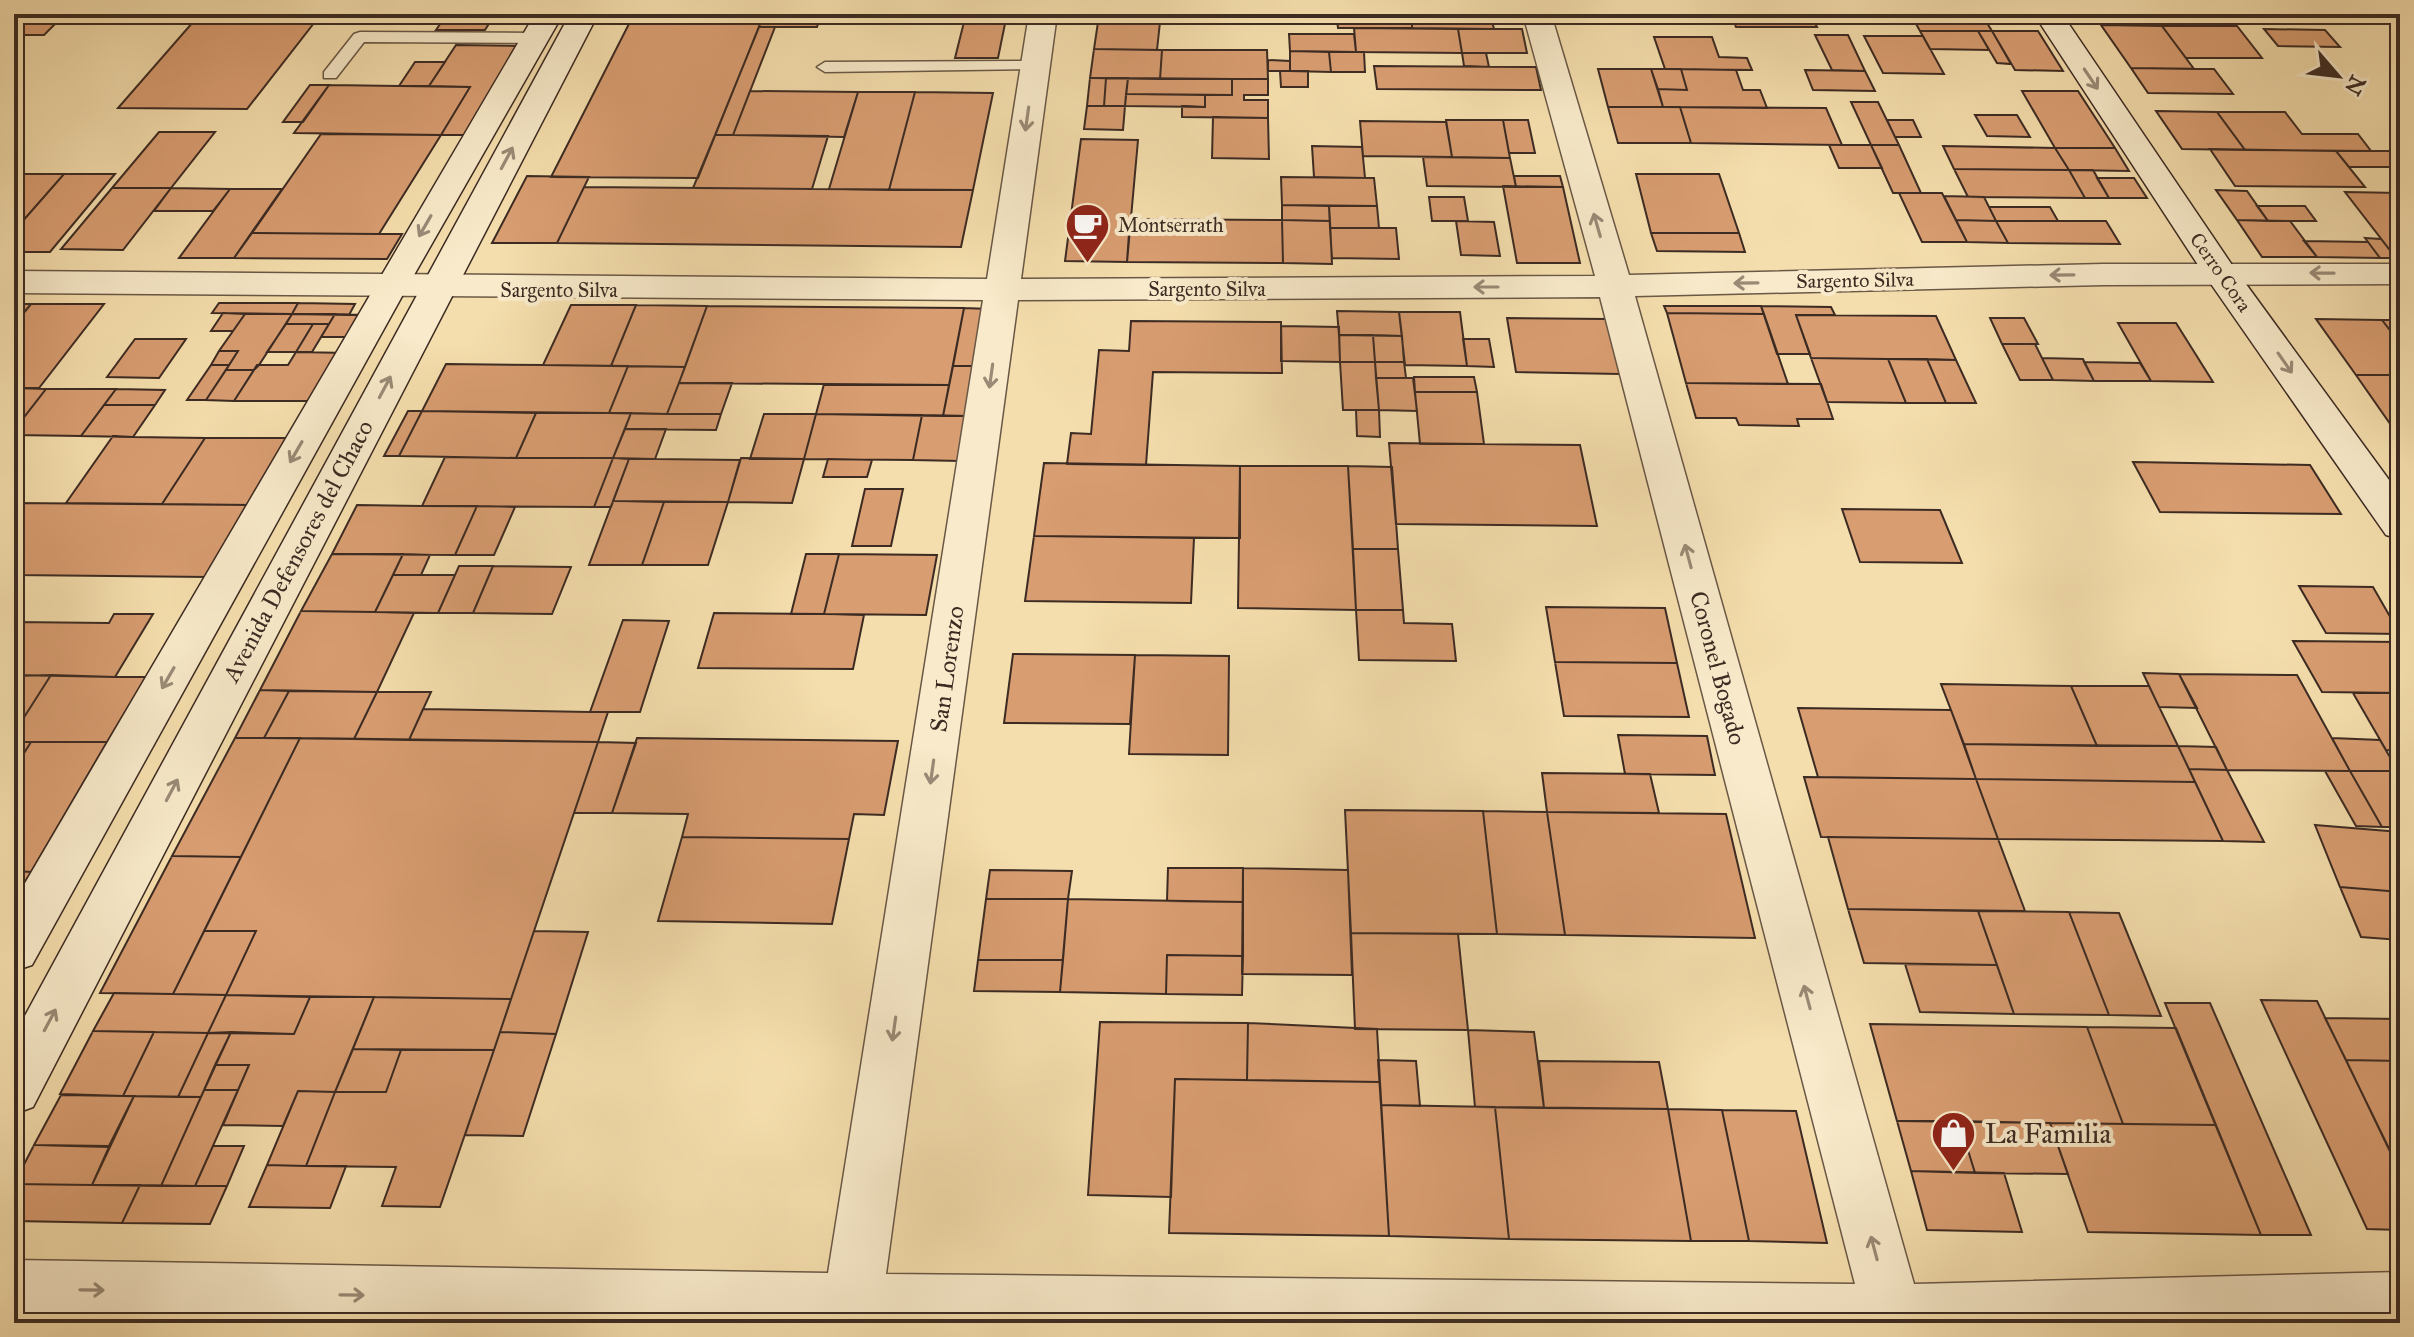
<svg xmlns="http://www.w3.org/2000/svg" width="2414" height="1337" font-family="'IM FELL Great Primer',serif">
	<rect width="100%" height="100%" fill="#f5dead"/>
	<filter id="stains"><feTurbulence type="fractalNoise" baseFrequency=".0025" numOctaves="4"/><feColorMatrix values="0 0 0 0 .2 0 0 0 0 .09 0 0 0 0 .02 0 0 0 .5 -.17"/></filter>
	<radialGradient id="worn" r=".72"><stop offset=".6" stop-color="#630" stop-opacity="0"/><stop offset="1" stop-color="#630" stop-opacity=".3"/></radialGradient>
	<path fill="#d89d71" stroke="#3c2b23" stroke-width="2" d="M14,14h51l-21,21h-30z
		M200,14h121l-74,95 -129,-1z
		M447,14h48l-10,16h-49z
		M634,14h130l-66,164 -147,-1z
		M764,14h57l-4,13h-58z
		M966,14h41l-9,44h-43z
		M1235,14h35v7l-36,-1z
		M1356,14h55l1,7 -56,-1z
		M1411,14h23l2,7h-24z
		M1434,14h57l1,7h-56z
		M1604,14h36l3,10 -36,-1z
		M1731,14h79l7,13h-81z
		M1911,15h71l10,16h-72z
		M1337,20l75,1v7h-74z
		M1412,21h80l2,8 -82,-1z
		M1098,22h62l-3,28 -63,-1z
		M2101,25l61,1 32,43 -63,-1z
		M2162,26h75l25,32h-76z
		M759,27h16l-42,108h-18z
		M1354,28l104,1 4,24 -106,-1z
		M1458,29h64l5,24h-65z
		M2264,29l61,1 15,17 -62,-1z
		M1920,31h58l11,19 -59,-1z
		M1978,31h14l19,33 -14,-1z
		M1992,31h46l25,40 -48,-1z
		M1289,34h65l2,18 -66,-1z
		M1815,35h33l17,36 -33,-1z
		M1864,36h59l21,38 -61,-1z
		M1654,37h58l7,20 28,1 5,12 -87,-1z
		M456,45l67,1 -53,89h-29l29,-48 -41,-1z
		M1094,49l68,1 -2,29 -70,-1z
		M1162,50h105l1,29h-108z
		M1290,51l39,1 2,20 -41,-1z
		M1329,52h35l1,20h-34z
		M1462,53h24l3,14 -25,-1z
		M1268,60l22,1v10h-22z
		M415,62h30l-16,24h-30z
		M1374,66l162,1 5,23 -164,-1z
		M2131,68l83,1 19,25 -85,-1z
		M1598,69h53l12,38h-55z
		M1651,69h30l6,21 -29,-1z
		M1681,69l55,1 7,20h17l7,18 -104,-1 -5,-18 29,1z
		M1805,70l60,1 10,20 -62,-1z
		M1280,71h28v16h-27z
		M1090,78h16l-2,28h-17z
		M1106,78h22l-3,28h-21z
		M1128,78l104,1v16l-106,-1z
		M1232,79h36v16h-24v5h24v18l-86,-1v-11l23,1v-12h27z
		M310,85h19l-26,37h-20z
		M329,85l70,1 71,1 -29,48 -147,-2z
		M750,91l108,1 -14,45 -111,-2z
		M2022,91h56l37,57h-60z
		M858,92h57l-26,98 -60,-1z
		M915,92l78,1 -20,97h-84z
		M1126,94l79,1v12l-80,-1z
		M1851,102h27l21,43h-28z
		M1087,106h38l-2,24 -39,-1z
		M1608,107h72l11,36h-73z
		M1680,107l146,1 16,37 -151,-2z
		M2156,111l61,1 28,38 -63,-1z
		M2217,112h68l17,22h56l13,17 -126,-1z
		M1975,115h42l13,22 -43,-1z
		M1213,117l55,1 1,41 -57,-1z
		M1446,120h57l7,38 -58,-1z
		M1503,120h25l7,33h-26z
		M1887,120h26l8,17h-26z
		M1360,121l86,1 6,35 -89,-1z
		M159,132h56l-44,56h-59z
		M321,134l120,1 -62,99 -127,-1z
		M715,135h18l95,1 -16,53 -119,-1z
		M1081,139l57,1 -11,122 -62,-1z
		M1829,145h42l11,23h-43z
		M1871,145h28l22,48h-28z
		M1312,146l50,1 3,31 -51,-1z
		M1943,146l112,2 14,22 -115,-1z
		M2055,148h60l14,23 -60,-1z
		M2210,149l126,2 29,36 -130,-1z
		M2336,151h64v16h-51z
		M1423,157l87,1 6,29 -89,-1z
		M1954,169l115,1 16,28 -117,-1z
		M2069,170h24l16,28h-24z
		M14,174h50l-50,57z
		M64,174h51l-65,78h-36v-21z
		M1636,174h83l20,59h-88z
		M527,176l62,1 -32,66h-65z
		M1514,176h46l3,11h-47z
		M1281,177l93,1 3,28 -95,-1z
		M2097,178h37l13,20h-38z
		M1503,186l60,1 17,76h-63z
		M584,187l228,2 161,1 -12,57 -404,-4z
		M112,188h59l-48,62 -62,-1z
		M171,188l59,1 -17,22h-59z
		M230,189h52l-48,69h-55z
		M2216,190l31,1 21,30 -31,-1z
		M2345,192l55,1v65h-4z
		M1899,193h43l25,49h-45z
		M1944,196l40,1 12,24 -40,-1z
		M1429,197h35l4,24h-36z
		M1282,205l47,1 1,15 -48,-1z
		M1329,206h48l2,22h-49z
		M2257,206h48l11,15h-48z
		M1989,207h61l8,14h-62z
		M1130,219l152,1 1,43 -156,-1z
		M1282,220l48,1 2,43 -49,-1z
		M1956,220l40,1 12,22 -41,-1z
		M2237,220l53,1 27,36h-55z
		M1456,221l38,1 6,34 -39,-1z
		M1996,221h110l14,23 -112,-1z
		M1330,228h66l3,31 -67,-1z
		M252,233l127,1h23l-15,25 -153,-1z
		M1651,233h88l6,19 -88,-1z
		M2365,238l16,1 15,19h-16z
		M2304,241l64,1 12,16 -63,-1z
		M219,303h79l-6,11 -80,-1z
		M298,303l57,1 -6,11 -57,-1z
		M14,304h17l-13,16h-4z
		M31,304h73l-65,84h-25v-63z
		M571,305h65l-25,61 -68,-1z
		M636,305l71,1 -22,61 -74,-1z
		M707,306l257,2 -15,77 -270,-2z
		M1664,306h97l3,8 -97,-1z
		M1761,306l70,1 4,8h-39l14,39h-33z
		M964,308l25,1 -11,57h-25z
		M1337,311l62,1 3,24 -63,-1z
		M1399,312h61l7,54 -62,-1z
		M223,313l22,1 -12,17h-22z
		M1667,313l97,1 24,70 -102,-1z
		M245,314h47l-33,51 -5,5h-28l12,-19h-19z
		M292,314h43l-6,10h-43z
		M335,314l29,1 -13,22h-30z
		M1796,315l140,1 20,44 -145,-2z
		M1507,318l100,1 13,55 -104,-2z
		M1990,318h34l14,26h-36z
		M2316,319l66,1 18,23v32h-44z
		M2382,320h18v23z
		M1131,321l150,1 1,51 -129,-1 -7,93 -79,-1 4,-31 20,1 8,-84 30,1z
		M2118,323h58l37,59 -62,-1z
		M286,324h27l-17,28h-29z
		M313,324h16l-17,28h-16z
		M1281,326l58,1 1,35 -59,-1z
		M1339,335h34l2,27h-35z
		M1373,335l29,1 2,26h-29z
		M135,339h51l-27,39 -52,-1z
		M1463,339h26l5,28 -27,-1z
		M2002,344h33l18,36h-33z
		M219,351h19l-9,14h-18z
		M296,352l52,1 -28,48h-86l23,-36h31z
		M1811,358l77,1 18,44 -79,-1z
		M2042,358l41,1 11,22 -41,-1z
		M1888,359h39l19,44h-40z
		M1927,359l29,1 20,43h-30z
		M1340,362h35l4,48h-36z
		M1375,362h29l2,16h-30z
		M2084,362l56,1 11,18h-57z
		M446,364l97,1 85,1 -19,47 -187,-2z
		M211,365h18l-23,35h-19z
		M628,366l57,1 -18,47 -58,-1z
		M953,366h25l-9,50h-26z
		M226,370h28l-20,31 -28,-1z
		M2356,375h44v63z
		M1414,377h60l3,15h-62z
		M1376,378h37l4,33 -38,-1z
		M679,383h53l-11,31h-54z
		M1686,383l135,1 12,35h-36l2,7 -60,-1 -3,-7h-40z
		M824,384l125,1 -6,31 -127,-2z
		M14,388l32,1 -32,41z
		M46,389h70l-35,47 -67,-1v-5z
		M116,389l49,1 -10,15h-51z
		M1415,392h62l7,52h-64z
		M104,405h51l-22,32 -52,-1z
		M1356,410h23l1,27 -23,-1z
		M408,411h14l-23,45h-15z
		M422,411l114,2 -20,45 -117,-2z
		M536,413h95l-18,45h-97z
		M631,413l36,1h54l-5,16 -91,-1z
		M764,414h52l-12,45h-54z
		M816,414l106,1 -9,45 -109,-1z
		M922,415l47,1 -8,45 -48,-1z
		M625,429h41l-11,30 -42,-1z
		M113,436l20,1 72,1 -43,66 -96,-1z
		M205,438h86l-39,67 -90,-1z
		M1389,443l191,2 17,81 -201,-2z
		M445,457l71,1h97l-19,49 -172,-1z
		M613,458l16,1 -18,48h-17z
		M741,458l63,1 -12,44 -64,-1z
		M629,459h26l85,1 -12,42 -115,-1z
		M828,459l44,1 -5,17h-44z
		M2133,462l177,3 31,49 -181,-2z
		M1044,463l196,3v72l-206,-2z
		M1240,466h108l8,144 -118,-2z
		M1348,466l44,1 6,82h-45z
		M865,489h38l-12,57h-39z
		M613,501l51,1 -22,63h-53z
		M664,502h64l-20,63h-66z
		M14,503l238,2 -43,72 -195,-2z
		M357,505l65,1h55l-22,49 -123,-1z
		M477,506l38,1 -21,48h-39z
		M1842,509l98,1 22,53 -102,-1z
		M1034,536l160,2 -3,65 -166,-2z
		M1353,549h45l5,61h-47z
		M332,554h71l-28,58 -74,-1z
		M403,554l27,1 -9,20h-28z
		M806,554h33l-15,60h-33z
		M839,554l98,1 -11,60 -102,-1z
		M459,566h34l-20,47h-35z
		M493,566l78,1 -19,47 -79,-1z
		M393,575h62l-17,38 -63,-1z
		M2299,586l74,1 27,47 -74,-1z
		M1546,607l119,1 12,55 -122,-1z
		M1356,610h47l1,13 48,1 4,37 -97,-1z
		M301,611l74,1 39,1 -37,79 -117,-2z
		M714,613l110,1 40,1 -11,54 -155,-1z
		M114,614h39l-38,63 -101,-2v-53l95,1z
		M623,620l46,1 -29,91h-50z
		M2293,641l107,1v51l-78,-1z
		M1013,654l122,1 -5,69 -126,-1z
		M1135,655l94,1 -1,99 -99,-1z
		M1555,662l122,1 12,54 -125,-1z
		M2143,673l36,1 18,34 -38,-1z
		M2179,674l118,1 53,96 -123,-1z
		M51,675l-37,58v-57z
		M51,675l64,2h31l-39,65h-93v-9z
		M1941,684l130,2 26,60 -133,-2z
		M2071,686h78l29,60h-81z
		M260,690l29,1 -25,47h-29z
		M289,691l88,1 -23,47 -90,-1z
		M377,692h54l-22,48 -55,-1z
		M2353,693h47v58l-14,-1z
		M1798,708l153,2 25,69 -158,-2z
		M423,709l167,3h18l-10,30 -189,-2z
		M1618,735l89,1 8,39 -90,-1z
		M235,738h65l-59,119 -69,-1z
		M300,738l298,4 -87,257 -285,-4 30,-64h-52z
		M637,738l261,3 -14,74 -30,-1 -5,25 -167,-2 6,-23 -76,-1z
		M2332,738l48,2 18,31h-48z
		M14,742h17l-17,27z
		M31,742h76l-76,130 -17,-1v-102z
		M598,742l38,1 -24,70h-38z
		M1964,744l214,2 17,36 -219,-3z
		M2178,746l38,1 11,23 -38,-1z
		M2189,769l38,1 37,72 -41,-1z
		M2325,771h25l32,56 -26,-1z
		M2350,771h50v56h-18z
		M1542,773l108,1 9,39 -112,-1z
		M1804,777l172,2 22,60 -177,-2z
		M1976,779l219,3 28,59 -225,-2z
		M1345,810l138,1 14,123 -146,-1z
		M1483,811l64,1 18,123 -68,-1z
		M1547,812l179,2 29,124 -190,-3z
		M2315,825l85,7v60l-60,-5z
		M682,837l167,2 -17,85 -174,-3z
		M1828,837l170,2 27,72 -177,-2z
		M172,856l69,1 -68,137 -73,-1z
		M1168,868h75v34l-76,-1z
		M1243,868l105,2 4,105 -110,-1z
		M990,870l82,1 -4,28h-82z
		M14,871l17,1 -17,28z
		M2340,887l60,5v48l-39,-3z
		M986,899h82l-5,61h-85z
		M1068,899l175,3v54l-76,-1 -1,39 -106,-2z
		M1848,909l130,2 19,54 -133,-2z
		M1978,911l91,1 40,103 -95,-1z
		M2069,912l50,1 42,103 -52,-1z
		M204,931h52l-30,64 -53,-1z
		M534,931l54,1 -32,102 -56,-2z
		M1351,933l107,1 10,96 -113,-1z
		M1167,955l76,1 -1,39 -76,-1z
		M978,960h85l-3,32 -86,-1z
		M1905,964l92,1 17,49 -94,-2z
		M114,993l59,1 53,1 -18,38 -115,-2z
		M226,995l84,2 -16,37 -86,-1z
		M310,997h64l-39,95 -37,-1 -15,35 -60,-1 26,-60h-34l16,-33 63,2z
		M374,997l137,2 -17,51 -141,-1z
		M2261,1000l56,1 83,170v59l-33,-1z
		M2165,1003h45l101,232h-50z
		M2325,1018l75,1v42l-54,-1z
		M1100,1022l148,1 -1,57 -72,-1 -4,118 -83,-2z
		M1248,1023l129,6 3,53 -133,-2z
		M1870,1024l217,3 36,97 -226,-3z
		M2087,1027l89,1 40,97 -93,-1z
		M1468,1030l66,2 10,76 -69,-1z
		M93,1031l61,1 -31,64 -63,-2z
		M154,1032l54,1 -30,64 -55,-1z
		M231,1032l-30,65h-23l30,-64z
		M500,1032l56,2 -33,102 -58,-1z
		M353,1049l48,1 -15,42h-51z
		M401,1050h93l-54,157 -58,-1 14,-39 -90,-1 29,-74h51z
		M1378,1060l38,1 4,45 -39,-1z
		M2346,1060l54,1v103h-4z
		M1539,1061l120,1 9,47 -124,-1z
		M215,1065h34l-11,25h-34z
		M1175,1079l205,3 9,154 -220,-3z
		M204,1090h34l-43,96h-34z
		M298,1091l37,1 -29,74 -39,-1z
		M61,1095l62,1h11l-25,50 -75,-1z
		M134,1096l67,1 -40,89 -69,-1z
		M1381,1105l114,2 14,132 -120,-3z
		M1495,1107l173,2 23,132 -182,-2z
		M1668,1109l54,1 27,131h-58z
		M1722,1110l74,1 31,132 -78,-2z
		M1897,1121h62l16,52 -64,-2z
		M1959,1121l91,2 18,51 -93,-1z
		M2050,1123l166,2 45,110 -173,-3z
		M34,1145l75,2 -17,38 -78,-1z
		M213,1146h31l-17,40h-32z
		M267,1165l39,1h40l-16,42 -81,-1z
		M1911,1171l93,2 18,59 -95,-2z
		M14,1184l78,1h48l-18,38 -108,-2z
		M140,1185l55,1h32l-17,38 -88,-1z"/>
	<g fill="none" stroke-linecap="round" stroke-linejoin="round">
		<defs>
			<path id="lane" d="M360,32l175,1 8,5 -8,5 -171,-1 -28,36h-12v-6l30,-38z
				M1034,61l8,5 -2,3 -215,3 -8,-5 8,-5z"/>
			<path id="street" d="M1029,14h28l-36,265 574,-3 -72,-262h28l78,261 474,-11h297v20l-297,1 -468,11 279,988 486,-12v51h-2110l-276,-5v-58l814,13 155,-973 -969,-7v-22l973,8zM1600,297l255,987 -969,-10 132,-974z"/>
			<path id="secondary" d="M535,14h28l-157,275 -374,676 -18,6v-69z
				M570,14h28l-565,1093 -19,7v-78z
				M2034,14h28l170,251 168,230v44l-14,-4 -184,-264z"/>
		</defs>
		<use href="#lane" stroke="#6a5846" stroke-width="3"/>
		<use href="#street" stroke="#6a5846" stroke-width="3"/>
		<use href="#secondary" stroke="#3c2b23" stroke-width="3"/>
		<use href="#lane" fill="#f8eaca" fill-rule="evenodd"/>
		<use href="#street" fill="#f8eaca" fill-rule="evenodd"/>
		<use href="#secondary" fill="#f8eaca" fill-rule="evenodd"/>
	</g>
	<defs><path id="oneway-shaft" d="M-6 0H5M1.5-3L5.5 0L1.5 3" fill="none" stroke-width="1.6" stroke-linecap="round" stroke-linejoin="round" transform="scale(2)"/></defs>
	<g stroke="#9a8a76">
		<use href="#oneway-shaft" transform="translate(2091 79) rotate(56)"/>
		<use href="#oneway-shaft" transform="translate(1027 119) rotate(98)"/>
		<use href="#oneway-shaft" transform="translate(507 158) rotate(-62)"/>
		<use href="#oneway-shaft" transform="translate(1597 225) rotate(-106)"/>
		<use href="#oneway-shaft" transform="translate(425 226) rotate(120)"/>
		<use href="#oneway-shaft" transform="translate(2322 273) rotate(-179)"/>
		<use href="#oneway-shaft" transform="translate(2062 275) rotate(179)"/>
		<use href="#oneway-shaft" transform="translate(1746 283) rotate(179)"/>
		<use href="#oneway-shaft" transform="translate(1486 287) rotate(180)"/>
		<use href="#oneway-shaft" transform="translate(2285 363) rotate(55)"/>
		<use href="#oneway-shaft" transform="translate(991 376) rotate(98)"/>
		<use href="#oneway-shaft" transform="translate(385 387) rotate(-62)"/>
		<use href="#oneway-shaft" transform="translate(296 452) rotate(120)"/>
		<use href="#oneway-shaft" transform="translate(1688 556) rotate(-105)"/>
		<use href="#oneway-shaft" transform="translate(168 678) rotate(120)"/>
		<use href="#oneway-shaft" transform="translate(932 772) rotate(98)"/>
		<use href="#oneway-shaft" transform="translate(172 790) rotate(-62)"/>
		<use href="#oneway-shaft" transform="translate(1807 997) rotate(-105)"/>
		<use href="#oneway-shaft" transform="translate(50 1020) rotate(-62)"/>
		<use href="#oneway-shaft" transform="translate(894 1029) rotate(98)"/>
		<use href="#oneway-shaft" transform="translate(1874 1248) rotate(-105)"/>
		<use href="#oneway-shaft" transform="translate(92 1290) rotate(1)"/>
		<use href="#oneway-shaft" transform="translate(352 1295) rotate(1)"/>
	</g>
	<defs>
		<symbol id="cafe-pin" viewBox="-11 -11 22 30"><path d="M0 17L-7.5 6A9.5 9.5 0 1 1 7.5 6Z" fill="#8f2418" stroke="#f8eaca"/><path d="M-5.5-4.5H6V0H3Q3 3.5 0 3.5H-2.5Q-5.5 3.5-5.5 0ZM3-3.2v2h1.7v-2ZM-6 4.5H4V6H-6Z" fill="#fff"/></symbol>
		<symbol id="shop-pin" viewBox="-11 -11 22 30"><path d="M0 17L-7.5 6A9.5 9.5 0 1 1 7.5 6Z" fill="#8f2418" stroke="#f8eaca"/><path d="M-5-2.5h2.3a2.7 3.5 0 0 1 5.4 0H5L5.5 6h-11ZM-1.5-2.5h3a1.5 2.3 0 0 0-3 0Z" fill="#fff"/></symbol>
	</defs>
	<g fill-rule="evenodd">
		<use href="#cafe-pin" x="1062" y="200" width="51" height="69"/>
		<use href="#shop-pin" x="1928" y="1108" width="51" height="69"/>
	</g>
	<g text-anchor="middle" stroke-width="8" stroke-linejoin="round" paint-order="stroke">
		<g font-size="20" fill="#3c2b23" stroke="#f8eaca" text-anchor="start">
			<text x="1118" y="232">Montserrath</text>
		</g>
		<g font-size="20" fill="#3c2b23" stroke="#f8eaca">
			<text transform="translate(2221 272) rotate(55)" y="7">Cerro Cora</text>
			<text transform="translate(1855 280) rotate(-1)" y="7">Sargento Silva</text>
			<text x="1207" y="296">Sargento Silva</text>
			<text x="559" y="297">Sargento Silva</text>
		</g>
		<g font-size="24" fill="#3c2b23" stroke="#f8eaca">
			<text transform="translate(298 551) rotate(-62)" y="8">Avenida Defensores del Chaco</text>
			<text transform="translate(1718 668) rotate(75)" y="8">Coronel Bogado</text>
			<text transform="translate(947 669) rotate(-82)" y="8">San Lorenzo</text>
		</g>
		<g font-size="28" fill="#3c2b23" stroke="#f8eaca" text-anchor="start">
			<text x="1985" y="1143">La Familia</text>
		</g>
	</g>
	<rect width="2414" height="1337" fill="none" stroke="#f5dead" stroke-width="48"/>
	<rect x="16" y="16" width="2382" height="1305" fill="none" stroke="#3c2b23" stroke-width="4"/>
	<rect x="24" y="24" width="2366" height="1289" fill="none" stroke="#3c2b23" stroke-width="2"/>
	<g transform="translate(2338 76) rotate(118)" stroke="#f8eaca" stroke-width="6" paint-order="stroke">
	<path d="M0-6L14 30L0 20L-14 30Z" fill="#3c2b23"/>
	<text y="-12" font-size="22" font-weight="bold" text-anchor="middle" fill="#3c2b23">N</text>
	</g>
	<rect width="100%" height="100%" filter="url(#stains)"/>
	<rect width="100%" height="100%" fill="url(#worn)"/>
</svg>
